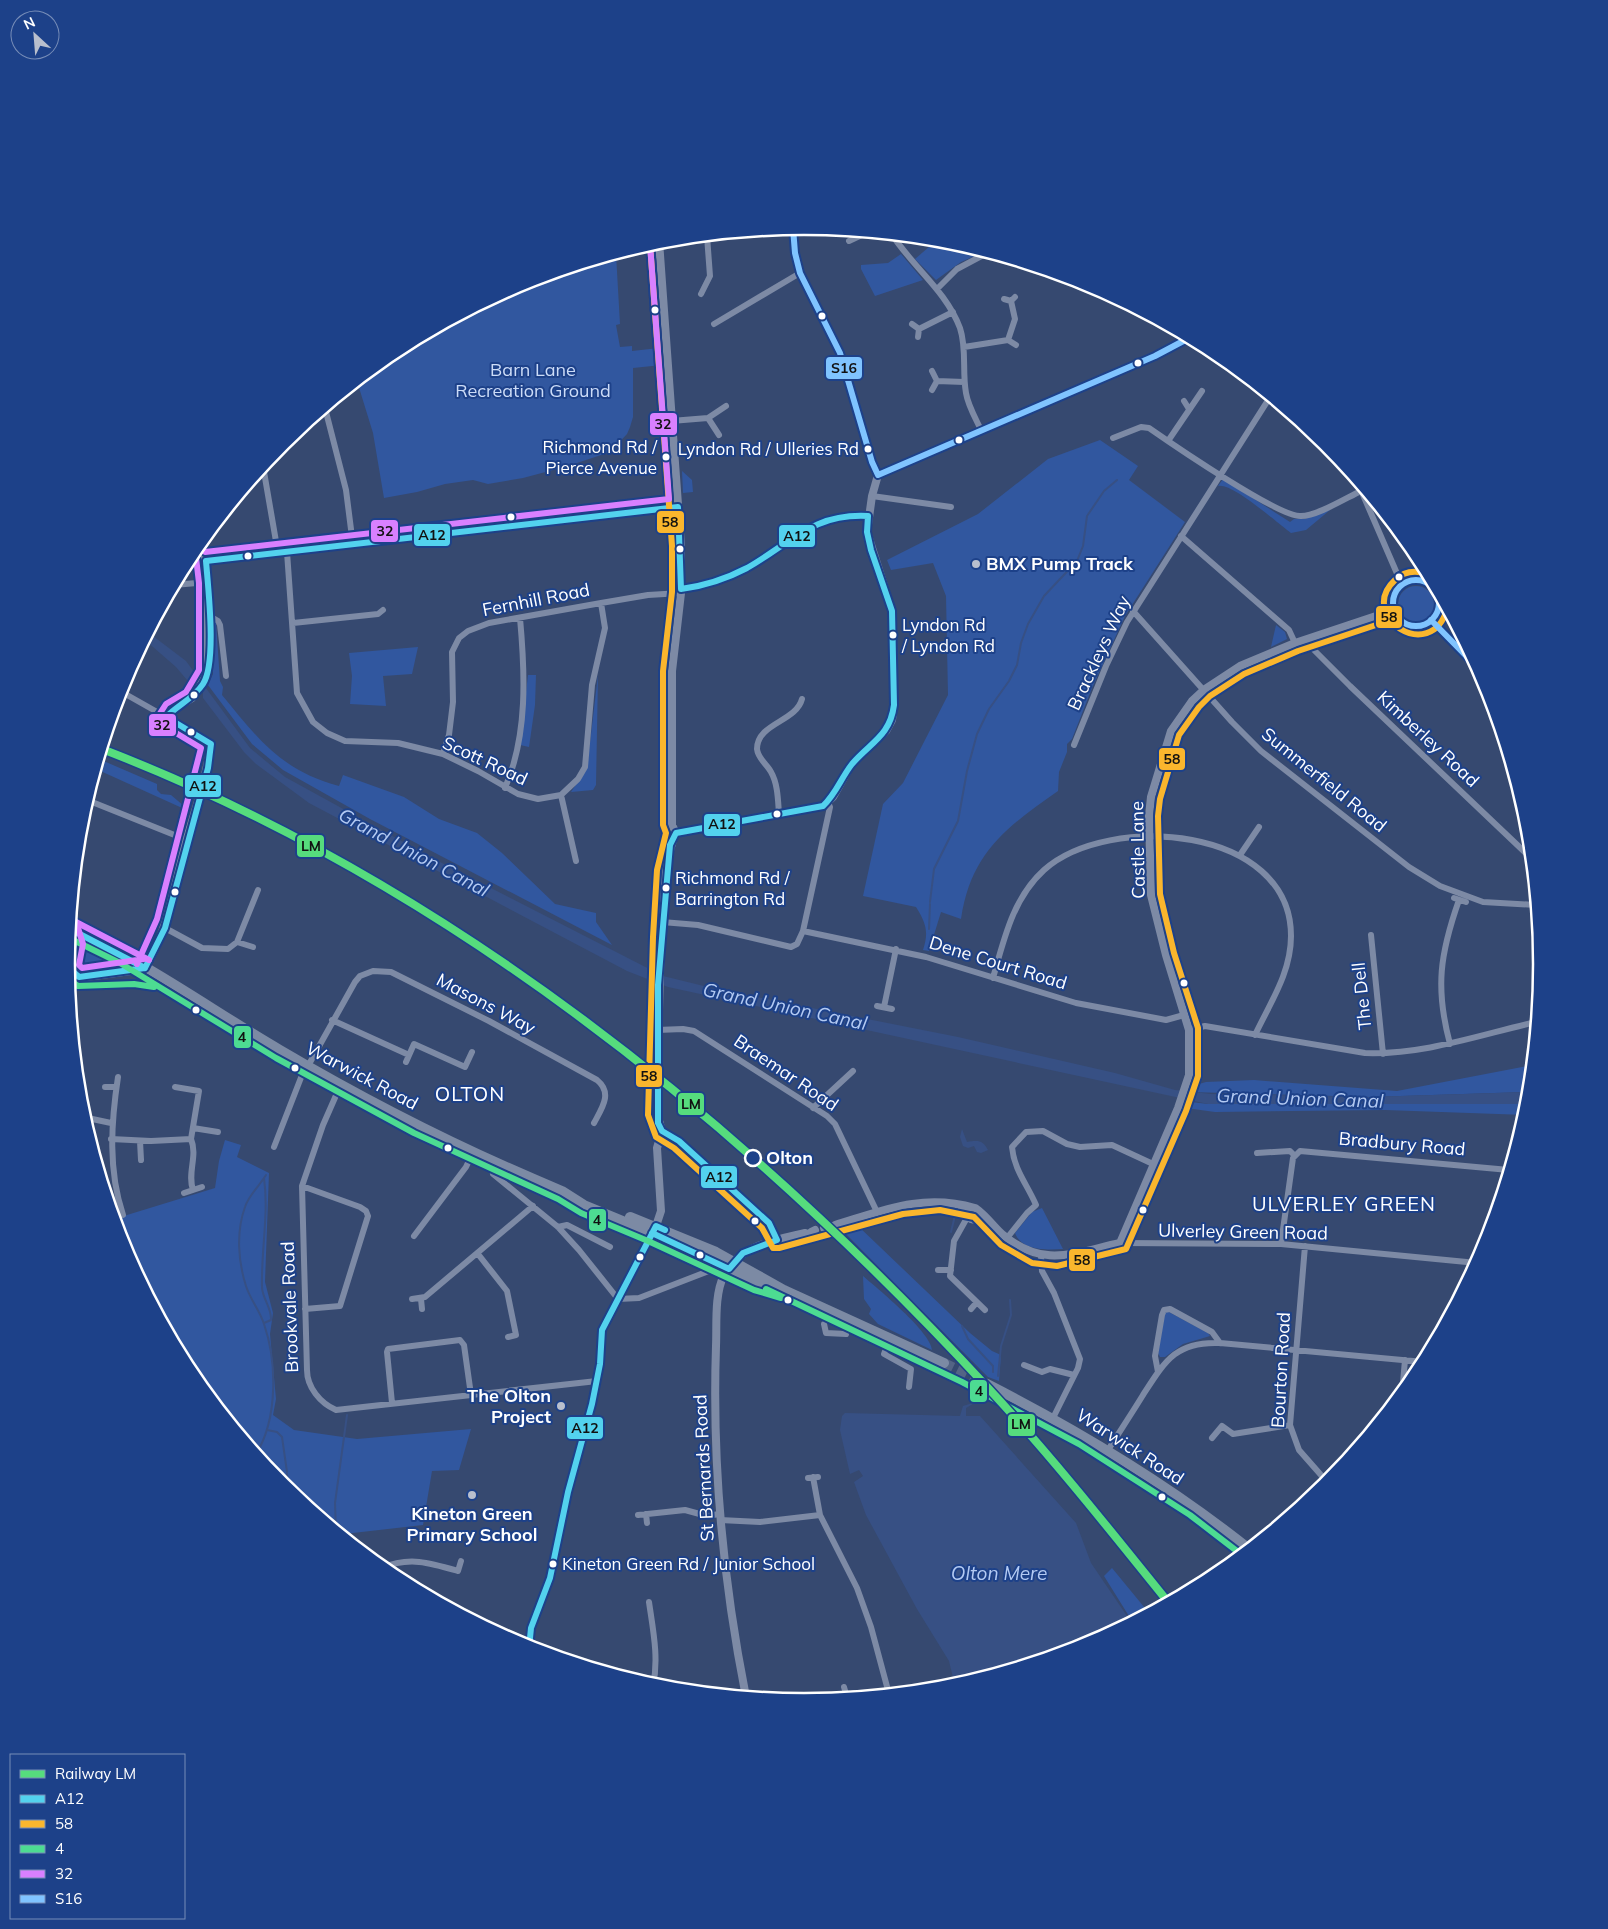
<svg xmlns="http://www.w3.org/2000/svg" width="1608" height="1929" font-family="Mulish,sans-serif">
	<rect width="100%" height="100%" fill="#364970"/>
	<path fill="#31579f" d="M937,240l47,12 -23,10 -25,18 -21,-21z
		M616,254l4,70 -4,1 4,22 12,-1v5l27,-3 3,17 -29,3v49l-3,10 -3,7 -17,18 -42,14 -45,12 -35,6 -15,-4 -28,4 -28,8 -33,6 -11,-65 -16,-52 37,-30 128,-68z
		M901,254l22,26 -48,16 -14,-27v-4l27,-2z
		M1100,440l38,26 -9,14 56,42 -60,94 -33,72 -20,51 -5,5v8l-8,20 -1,19c-51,36 -87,61 -97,128l-20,-7 -12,39 -6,-1c6,-18 3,-27 -7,-43l-53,-11 20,-92 20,-21 45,-88 -2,-99 -13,-33 -42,7 -4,-10 91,-46 70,-55z
		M682,471l10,9 1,12 -10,1z
		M1223,479l67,43 4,-3h11l22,-10 3,1 -24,20 -15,3c-14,-10 -59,-51 -73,-47z
		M1398 604a18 18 0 1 1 36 0a18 18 0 1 1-36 0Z
		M216,623l4,58 3,6 -1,8c36,44 60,76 117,91l4,-11 61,22 35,22 38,14 25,20 53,51 41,9v9l16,23 -242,-126 -87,-49 -31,-26 -44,-59 5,-11v-50z
		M1276,625l9,7 2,7 -16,8z
		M418,647l-6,27 -29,2 3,30 -36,-2 2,-28 -3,-23z
		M528,675h8l-1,30 -6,42 -9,-2z
		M598,675l-2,110 -3,5 -22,2 16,-24z
		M99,759l58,25v6l4,4 10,1 20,17 -95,-43z
		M87,942l25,12 7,10 -40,4 -3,-2 4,-20 1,-3z
		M1532,1065l-3,27 -159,5 -181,-5 3,-6 14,-4 48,-2 143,11z
		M1191,1102l17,2h320l-2,11 -141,-5 -170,2 -29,-4z
		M225,1140l16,5 -4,12 32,16 -4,109 8,31 -3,21 6,65 -3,16 21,15 63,9 114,-10 -12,41 -27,1 -9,54 -79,9 -1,2 -61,-50 -92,-112 -68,-127 -8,-28 101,-31 4,-27z
		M1042,1208l21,41c-17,1 -41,2 -48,-16l17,-21z
		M857,1225l113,108 22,18 9,4 -2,26 -11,-4 -145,-146z
		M863,1276c15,13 68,56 69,74l-54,-26 -9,-10 2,-5 -7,-10z
		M1167,1311l41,22 2,3 -27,8 -18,13h-5l-2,-4 7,-40z
		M1112,1568l37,45 -17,8 -28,-45z"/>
	<path fill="#375084" d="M149,633l37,28 64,87 35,29 153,84 225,115 53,13 242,48 157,36 60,17 36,4 159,3 159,-5 -1,12h-320l-540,-117 -41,-16 -318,-168 -53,-39 -12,-12 -41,-54v-5l-6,-10 -4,4 -17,-20 -31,-27z
		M962,1129l5,13c11,-2 16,-2 21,8l-7,3 -4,-1 -3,-6 -6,2 -5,-2 -3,-9z
		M976,1402l-10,6v8h14l96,107 15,40 40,59 -45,24 -131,40 -6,-25 -32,-52 -51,-94 -12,-33 9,-6 -4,-6 -9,4 -10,-44 2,-14 3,-3 115,3 3,-10z"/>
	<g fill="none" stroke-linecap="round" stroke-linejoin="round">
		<path stroke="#375084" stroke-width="2" d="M930,902l4,-33 24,-48 9,-50 10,-37 12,-25 20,-28 8,-16 4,-22 7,-19 16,-28 33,-35 6,-15 4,-30 17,-25 13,-11
			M929,929l1,-25
			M951,1232l6,-25
			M264,1323l7,-3c1,-12 -9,-22 -9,-33 -1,-37 7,-73 2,-109l2,-3
			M962,1326l6,13 25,27v6
			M998,1376l3,-30 10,-31 -1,-15
			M267,1430l10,2 5,5 5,35
			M256,1454c22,-35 21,-92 8,-130 -4,-13 -14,-25 -18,-38 -8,-25 -10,-54 -1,-79 3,-10 13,-20 19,-29
			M287,1474l1,17
			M336,1530l-1,-27 12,-88"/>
		<path stroke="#546485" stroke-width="10" stroke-dasharray="10 5" stroke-linecap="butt" d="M944,1363l43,21"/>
		<path stroke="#7d8aa5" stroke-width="6" d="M893,236c21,32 53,55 67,92 7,21 2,43 6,65 2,13 10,26 16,39
			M849,241l17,-8
			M937,289l20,-20 30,-16
			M701,294l9,-18 -3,-40
			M1004,299l7,2 4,-4
			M714,324l86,-51
			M912,324l7,5 -1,8
			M919,329l34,-17
			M1008,340l7,-21 -4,-18
			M964,347l44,-7 8,5
			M932,371l5,10 -5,9
			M937,381l27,1
			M1184,401l5,8
			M325,408l21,82 7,55
			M708,418l11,17
			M671,421l37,-3 18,-12
			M1113,438l28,-11 8,1c23,16 131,90 152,88 16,0 45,-18 60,-25
			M1168,441l34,-50
			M263,466l15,87
			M1357,481l45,104
			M872,496l79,11
			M1181,536l108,94 6,13
			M287,552l10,141 16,29 14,11 18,8 53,2 45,11 35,17 40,23 20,5 23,-4 17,-16 7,-12 7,-82 13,-57 -4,-25
			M192,553l13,-1
			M174,585l34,-3
			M681,589c24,-3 46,-10 66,-21 41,-22 70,-60 121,-52
			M1133,611l99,111 29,29 148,116 31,19 43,16 53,3
			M208,615l10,6 2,4 6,51
			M1431,620l46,47
			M293,623l85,-9 5,-4
			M1308,640l6,10 36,36 181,172
			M120,691l46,26
			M1074,745l32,-79 21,-44 143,-225
			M443,754l6,-19 4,-33 -1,-50 7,-14 9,-7 21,-8 112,-20 47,-8 33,-2
			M505,788c23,-53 20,-115 15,-170
			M561,795l15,66
			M87,800l100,40
			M779,814c-1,-13 -1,-30 -8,-42 -4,-8 -13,-13 -14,-23 0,-26 39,-27 45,-50
			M1240,855l19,-28
			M1454,898l12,4
			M662,922l36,3 93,22 6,-3 6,-13 27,-124 -2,-5
			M165,928l37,20 26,1 9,-7 21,-52
			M803,931l123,26 150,46 90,17 18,-5
			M1371,935l12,119
			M237,942l16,5
			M993,978c11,-39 20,-80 51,-108 65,-58 247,-44 247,66 0,37 -21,67 -36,99
			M877,1006l15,3
			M884,1007l12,-58
			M332,1020l77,35
			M657,1030l26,-1 11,2 133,85 8,8 42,88
			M1189,1030l16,-4 160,27c59,2 114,-18 171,-31
			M1450,1044c-15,-56 -10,-90 9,-144
			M406,1062l8,-18 51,23 7,-15
			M308,1066l47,-84 5,-6 13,-5 18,1 98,49 108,59c16,13 5,28 -3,43
			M118,1077c-7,46 -10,93 5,138
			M341,1084l-18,41 -21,61 5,184c0,17 13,33 29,40l261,-29
			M105,1087h11
			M813,1108l40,-37
			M83,1117l28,6
			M193,1128l25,4
			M662,1131l17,10 90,82 8,17
			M111,1139l40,2 40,-2 8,-48 -24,-4
			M191,1139c7,17 -4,34 2,51
			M140,1141l1,19
			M274,1147l28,-72
			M1257,1153l33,-2 4,4
			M491,1160l2,14 65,53 21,23 39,49 21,-1 75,-29
			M302,1186l58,21 6,4 2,5 -28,90 -35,3
			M184,1193l18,-6
			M110,1207l9,-2
			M968,1216l-14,25 -4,35 35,34
			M558,1227l9,-2 43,22
			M414,1236l52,-69 7,-15
			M1007,1238l20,-25 9,-8c-9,-21 -22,-35 -24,-58l14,-15 17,-1 24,13 13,3 32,-2 41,19
			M1120,1243l161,1 196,19
			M1281,1244l12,-86 7,-7 209,19
			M1305,1246l-15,179 9,25 29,33
			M478,1254l29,37 9,44 -8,2
			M1041,1256l1,15 12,22 26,66 -2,9 -25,50
			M938,1270h13
			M412,1299l13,-2 108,-91
			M421,1299l1,10
			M971,1309l6,-7
			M824,1324l2,9 20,1v-6l5,-8
			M890,1338l-6,16 27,15 -2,18
			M1024,1365l18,7 8,-3 24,6
			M1158,1372l-3,-16 7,-41 2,-5 6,-1 42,23 8,11
			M1402,1394l3,-34
			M392,1403l-5,-51 1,-3 72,-9 4,5 7,50
			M1212,1438l10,-12 11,8 57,-9
			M1108,1450c12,-19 24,-37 35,-55 22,-34 33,-54 77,-52l204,19
			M813,1477l7,38
			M808,1478l10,-1
			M646,1514l1,9
			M638,1515l47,-5 22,6 12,-2
			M720,1520l40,2 60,-7 37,73 14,39 18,67
			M382,1568c27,-12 49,-5 76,3l3,-10
			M649,1602c4,28 10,56 4,84
			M844,1687l2,7
			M831,1700l23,-7"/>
		<path stroke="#7d8aa5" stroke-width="8" d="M878,475l277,-119 34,-18
			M206,561l472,-54
			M1393 603a23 23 0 1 1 46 0a23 23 0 1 1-46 0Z
			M676,833l147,-27 10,-9 18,-32 35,-34 6,-11 2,-15 -2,-94 -25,-79 5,-36 6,-21 -6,-13 -32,-109 -40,-80 -5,-20 -2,-25
			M145,968c24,-39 29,-84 41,-127 10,-33 20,-63 25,-97l-45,-27 6,-7 20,-12 16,-25v-91l-5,-42
			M960,1205l11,14 19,4
			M835,1225c49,-15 88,-32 140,-17 6,2 21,21 27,26 41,35 71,19 118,9l58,-135 11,-33v-45l-23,-75 -15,-60 -2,-79 2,-19 20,-66 21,-30 13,-12 35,-23 55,-23 99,-33
			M824,1228l5,-1
			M811,1232l4,-2
			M529,1648l2,-20 19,-50 18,-86 24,-88 8,-40 2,-34 54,-104 5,-15 -4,-63 5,-17 -5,-17c2,-68 1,-135 6,-202 2,-26 2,-55 13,-79l-4,-8v-154l9,-78v-47l-22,-305
			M746,1697c-23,-116 -34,-233 -30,-351 1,-21 -2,-51 8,-71 16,-30 52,-35 81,-42"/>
		<path stroke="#7c8aa4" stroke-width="10" d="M70,929c74,31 141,81 210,121 90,53 185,101 282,141l22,14 68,28 106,49 26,8
			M70,931l4,13 -5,24 10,9 66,-9
			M630,1217l86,35 68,38 160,73
			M987,1384c92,47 181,100 262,165"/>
		<defs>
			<path id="bus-1" d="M70,929l75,39
				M70,931l4,13 -5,24 10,9 66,-9
				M145,968l20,-40 43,-160 3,-24 -45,-27c12,-12 28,-19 37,-33 14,-21 5,-97 3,-123l472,-54 3,82c23,-3 45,-10 66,-21 44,-25 66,-55 121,-52l-1,16 4,18 21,61 2,94c-4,31 -23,37 -42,59 -11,14 -16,30 -29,42l-147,27 -6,12 -12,140v138l4,8 17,10 90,82 8,17 -34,13 -14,16 -77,-36
				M529,1648l2,-20 19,-50 18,-86 24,-88 8,-40 2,-34 54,-104 9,4"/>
			<path id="bus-2" d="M650,244l22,302v46l-9,79v154l3,8 -9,37 -4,67 -5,178 8,22 18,11 88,80 11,20h6l124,-34 37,-4 34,7 27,28 31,18 25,3 69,-17 60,-138 12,-35v-48l-24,-75 -14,-59 -2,-78 2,-17 19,-64 20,-28 11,-11 34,-22 54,-23 99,-33
				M1428,574c-12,-4 -24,-3 -33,6 -39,36 36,85 52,29"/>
			<path id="bus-3" d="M69,938l51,25 156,95 138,75 144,66 23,14 67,28 106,49 27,8
				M68,979l10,7 56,-2 20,3
				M766,1289l196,93 117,62 111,71 52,40"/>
			<path id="bus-4" d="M205,552l464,-53 -19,-255
				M74,921l75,39
				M78,928l5,16 -4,21 3,3 62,-9
				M137,964l20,-45 44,-171 -40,-24 -4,-6 9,-14 20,-12 13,-22v-87l-4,-34"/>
			<path id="bus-5" d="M793,228l2,25 5,20 40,80 32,109 6,13 277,-119 34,-18
				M1393 603a23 23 0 1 1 46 0a23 23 0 1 1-46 0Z
				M1431,620l46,47"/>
		</defs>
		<use href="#bus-1" stroke="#1d4189" stroke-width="10"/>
		<use href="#bus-2" stroke="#1d4189" stroke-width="10"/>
		<use href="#bus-3" stroke="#1d4189" stroke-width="10"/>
		<use href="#bus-4" stroke="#1d4189" stroke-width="10"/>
		<use href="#bus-5" stroke="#1d4189" stroke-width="10"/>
		<use href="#bus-1" stroke="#53d2ee" stroke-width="6"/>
		<use href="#bus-2" stroke="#fab62d" stroke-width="6"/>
		<use href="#bus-3" stroke="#4ddb92" stroke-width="6"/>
		<use href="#bus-4" stroke="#d880ff" stroke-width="6"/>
		<use href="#bus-5" stroke="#80c4ff" stroke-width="6"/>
		<defs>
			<path id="rail-1" d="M102,749c345,133 639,372 887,640 63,68 121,141 179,213"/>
		</defs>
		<use href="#rail-1" stroke="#1d4189" stroke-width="11"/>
		<use href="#rail-1" stroke="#56dc7d" stroke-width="8"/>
	</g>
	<g fill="#fff" stroke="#1d4189" stroke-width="2">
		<circle cx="655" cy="310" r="4.5"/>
		<circle cx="822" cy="316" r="4.5"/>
		<circle cx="1138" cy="363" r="4.5"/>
		<circle cx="959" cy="440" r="4.5"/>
		<circle cx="868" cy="449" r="4.5"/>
		<circle cx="666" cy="457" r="4.5"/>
		<circle cx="511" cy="517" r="4.5"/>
		<circle cx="680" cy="549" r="4.5"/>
		<circle cx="248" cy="556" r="4.5"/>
		<circle cx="1399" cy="577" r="4.5"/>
		<circle cx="893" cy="635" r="4.5"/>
		<circle cx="194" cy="695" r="4.5"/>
		<circle cx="191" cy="732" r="4.5"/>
		<circle cx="777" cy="814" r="4.5"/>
		<circle cx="666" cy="888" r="4.5"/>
		<circle cx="175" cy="892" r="4.5"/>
		<circle cx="1184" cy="983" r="4.5"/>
		<circle cx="196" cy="1010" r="4.5"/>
		<circle cx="295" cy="1068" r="4.5"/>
		<circle cx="448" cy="1148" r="4.5"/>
		<circle cx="1143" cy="1210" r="4.5"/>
		<circle cx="755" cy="1221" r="4.5"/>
		<circle cx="700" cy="1255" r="4.5"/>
		<circle cx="640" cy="1257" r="4.5"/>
		<circle cx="788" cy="1300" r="4.5"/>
		<circle cx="1162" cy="1497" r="4.5"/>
		<circle cx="553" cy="1564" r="4.5"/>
	</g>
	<g fill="#b9bfcd" stroke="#1d4189" stroke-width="2">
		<circle cx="976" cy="564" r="5"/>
		<circle cx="561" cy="1406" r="5"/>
		<circle cx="472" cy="1495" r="5"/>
	</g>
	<circle fill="#1d4189" stroke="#fff" stroke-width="2.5" cx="753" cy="1158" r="8"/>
	<g text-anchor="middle" stroke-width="4" stroke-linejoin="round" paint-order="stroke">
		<g font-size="17" fill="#fff" stroke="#1d4189" text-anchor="start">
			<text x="657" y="453" text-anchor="end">Richmond Rd /<tspan x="657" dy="21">Pierce Avenue</tspan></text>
			<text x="859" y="455" text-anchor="end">Lyndon Rd / Ulleries Rd</text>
			<text x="902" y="631">Lyndon Rd<tspan x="902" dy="21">/ Lyndon Rd</tspan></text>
			<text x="675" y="884">Richmond Rd /<tspan x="675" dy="21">Barrington Rd</tspan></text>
			<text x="562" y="1570">Kineton Green Rd / Junior School</text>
		</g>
		<g font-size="18" fill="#ccdcf8" stroke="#1d4189">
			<text x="533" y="376">Barn Lane<tspan x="533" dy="21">Recreation Ground</tspan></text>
		</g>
		<g font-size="18" font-weight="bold" fill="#fff" stroke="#1d4189" text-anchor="start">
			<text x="986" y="570">BMX Pump Track</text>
			<text x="551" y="1402" text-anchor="end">The Olton<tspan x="551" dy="21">Project</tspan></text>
			<text x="472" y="1520" text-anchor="middle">Kineton Green<tspan x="472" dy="21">Primary School</tspan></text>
		</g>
		<g font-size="18" fill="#fff" stroke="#1d4189">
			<text transform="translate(536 600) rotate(-11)" y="6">Fernhill Road</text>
			<text transform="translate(1099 653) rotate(-65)" y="6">Brackleys Way</text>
			<text transform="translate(1428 739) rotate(43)" y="6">Kimberley Road</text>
			<text transform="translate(485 761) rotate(25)" y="6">Scott Road</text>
			<text transform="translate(1324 780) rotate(39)" y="6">Summerfield Road</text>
			<text transform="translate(1138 850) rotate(-91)" y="6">Castle Lane</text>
			<text transform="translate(998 963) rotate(17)" y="6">Dene Court Road</text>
			<text transform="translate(1362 996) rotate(-96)" y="6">The Dell</text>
			<text transform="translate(486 1004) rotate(28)" y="6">Masons Way</text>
			<text transform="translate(786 1073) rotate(34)" y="6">Braemar Road</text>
			<text transform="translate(362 1076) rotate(28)" y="6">Warwick Road</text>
			<text transform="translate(1402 1144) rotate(5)" y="6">Bradbury Road</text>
			<text transform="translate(1243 1232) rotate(1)" y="6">Ulverley Green Road</text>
			<text transform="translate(290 1307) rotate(-92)" y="6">Brookvale Road</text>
			<text transform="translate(1281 1370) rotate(-87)" y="6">Bourton Road</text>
			<text transform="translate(1130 1447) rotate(33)" y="6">Warwick Road</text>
			<text transform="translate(704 1468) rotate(-93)" y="6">St Bernards Road</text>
		</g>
		<g font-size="18" font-weight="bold" fill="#fff" stroke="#1d4189" text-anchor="start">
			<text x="766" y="1164">Olton</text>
		</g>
		<g font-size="19" font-style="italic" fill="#b3caf3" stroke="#1d4189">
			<text transform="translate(414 852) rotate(28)" y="7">Grand Union Canal</text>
			<text transform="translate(785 1006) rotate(12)" y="7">Grand Union Canal</text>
			<text transform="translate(1300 1098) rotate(2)" y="7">Grand Union Canal</text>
			<text x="999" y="1580">Olton Mere</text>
		</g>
		<g font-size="20" letter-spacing="1" fill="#fff" stroke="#1d4189">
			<text x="470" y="1101">OLTON</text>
			<text x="1344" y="1211">ULVERLEY GREEN</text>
		</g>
	</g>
	<path d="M0 0H1608V1929H0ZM75 964a729 729 0 1 1 1458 0a729 729 0 1 1-1458 0Z" fill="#1d4189" fill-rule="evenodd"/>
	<path fill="none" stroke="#fff" stroke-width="2.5" d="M75 964a729 729 0 1 1 1458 0a729 729 0 1 1-1458 0Z"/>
	<g stroke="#1d4189" stroke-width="2">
		<rect x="825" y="356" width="38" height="24" rx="5" fill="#80c4ff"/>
		<rect x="649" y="412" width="29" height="24" rx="5" fill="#d880ff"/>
		<rect x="656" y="510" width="29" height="24" rx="5" fill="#fab62d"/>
		<rect x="370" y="519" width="29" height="24" rx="5" fill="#d880ff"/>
		<rect x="413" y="523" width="38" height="24" rx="5" fill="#53d2ee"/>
		<rect x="778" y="524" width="38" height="24" rx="5" fill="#53d2ee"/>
		<rect x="1375" y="605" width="28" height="24" rx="5" fill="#fab62d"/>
		<rect x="148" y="713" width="29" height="24" rx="5" fill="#d880ff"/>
		<rect x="1158" y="747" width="28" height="24" rx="5" fill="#fab62d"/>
		<rect x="184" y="774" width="38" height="24" rx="5" fill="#53d2ee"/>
		<rect x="703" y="813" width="38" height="24" rx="5" fill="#53d2ee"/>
		<rect x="296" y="834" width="29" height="24" rx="5" fill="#56dc7d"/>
		<rect x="233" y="1025" width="19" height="24" rx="5" fill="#4ddb92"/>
		<rect x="635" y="1064" width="28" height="24" rx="5" fill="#fab62d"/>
		<rect x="677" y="1092" width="28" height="24" rx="5" fill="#56dc7d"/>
		<rect x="700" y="1165" width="38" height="24" rx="5" fill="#53d2ee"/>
		<rect x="588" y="1208" width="19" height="24" rx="5" fill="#4ddb92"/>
		<rect x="1068" y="1248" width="28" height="24" rx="5" fill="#fab62d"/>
		<rect x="969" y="1379" width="19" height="24" rx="5" fill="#4ddb92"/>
		<rect x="1007" y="1413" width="29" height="24" rx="5" fill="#56dc7d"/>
		<rect x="566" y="1416" width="38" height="24" rx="5" fill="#53d2ee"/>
	</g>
	<g font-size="14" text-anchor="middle" font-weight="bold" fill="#111">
		<text x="844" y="373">S16</text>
		<text x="663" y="429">32</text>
		<text x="670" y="527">58</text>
		<text x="385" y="536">32</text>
		<text x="432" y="540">A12</text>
		<text x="797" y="541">A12</text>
		<text x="1389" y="622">58</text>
		<text x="162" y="730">32</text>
		<text x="1172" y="764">58</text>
		<text x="203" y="791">A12</text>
		<text x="722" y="829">A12</text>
		<text x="311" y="851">LM</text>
		<text x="242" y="1042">4</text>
		<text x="649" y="1081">58</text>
		<text x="691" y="1109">LM</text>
		<text x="719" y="1182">A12</text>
		<text x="597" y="1225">4</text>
		<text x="1082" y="1265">58</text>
		<text x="979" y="1396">4</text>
		<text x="1021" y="1429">LM</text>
		<text x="585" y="1433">A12</text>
	</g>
	<rect x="10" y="1754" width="175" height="165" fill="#1d4189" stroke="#778db8"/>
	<rect x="20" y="1770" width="25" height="8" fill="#56dc7d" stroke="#778db8"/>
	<text x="55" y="1779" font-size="15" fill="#ffffff">Railway LM</text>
	<rect x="20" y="1795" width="25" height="8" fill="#53d2ee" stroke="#778db8"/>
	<text x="55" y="1804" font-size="15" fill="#ffffff">A12</text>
	<rect x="20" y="1820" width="25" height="8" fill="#fab62d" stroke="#778db8"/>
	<text x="55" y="1829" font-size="15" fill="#ffffff">58</text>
	<rect x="20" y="1845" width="25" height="8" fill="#4ddb92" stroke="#778db8"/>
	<text x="55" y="1854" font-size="15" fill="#ffffff">4</text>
	<rect x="20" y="1870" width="25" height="8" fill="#d880ff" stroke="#778db8"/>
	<text x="55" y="1879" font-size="15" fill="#ffffff">32</text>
	<rect x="20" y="1895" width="25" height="8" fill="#80c4ff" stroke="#778db8"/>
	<text x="55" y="1904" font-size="15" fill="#ffffff">S16</text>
	<g transform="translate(35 35) rotate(334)"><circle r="24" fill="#1d4189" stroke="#778db8"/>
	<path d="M0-4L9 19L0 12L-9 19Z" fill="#b9bfcd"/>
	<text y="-8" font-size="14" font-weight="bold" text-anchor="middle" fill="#ffffff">N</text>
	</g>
</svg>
